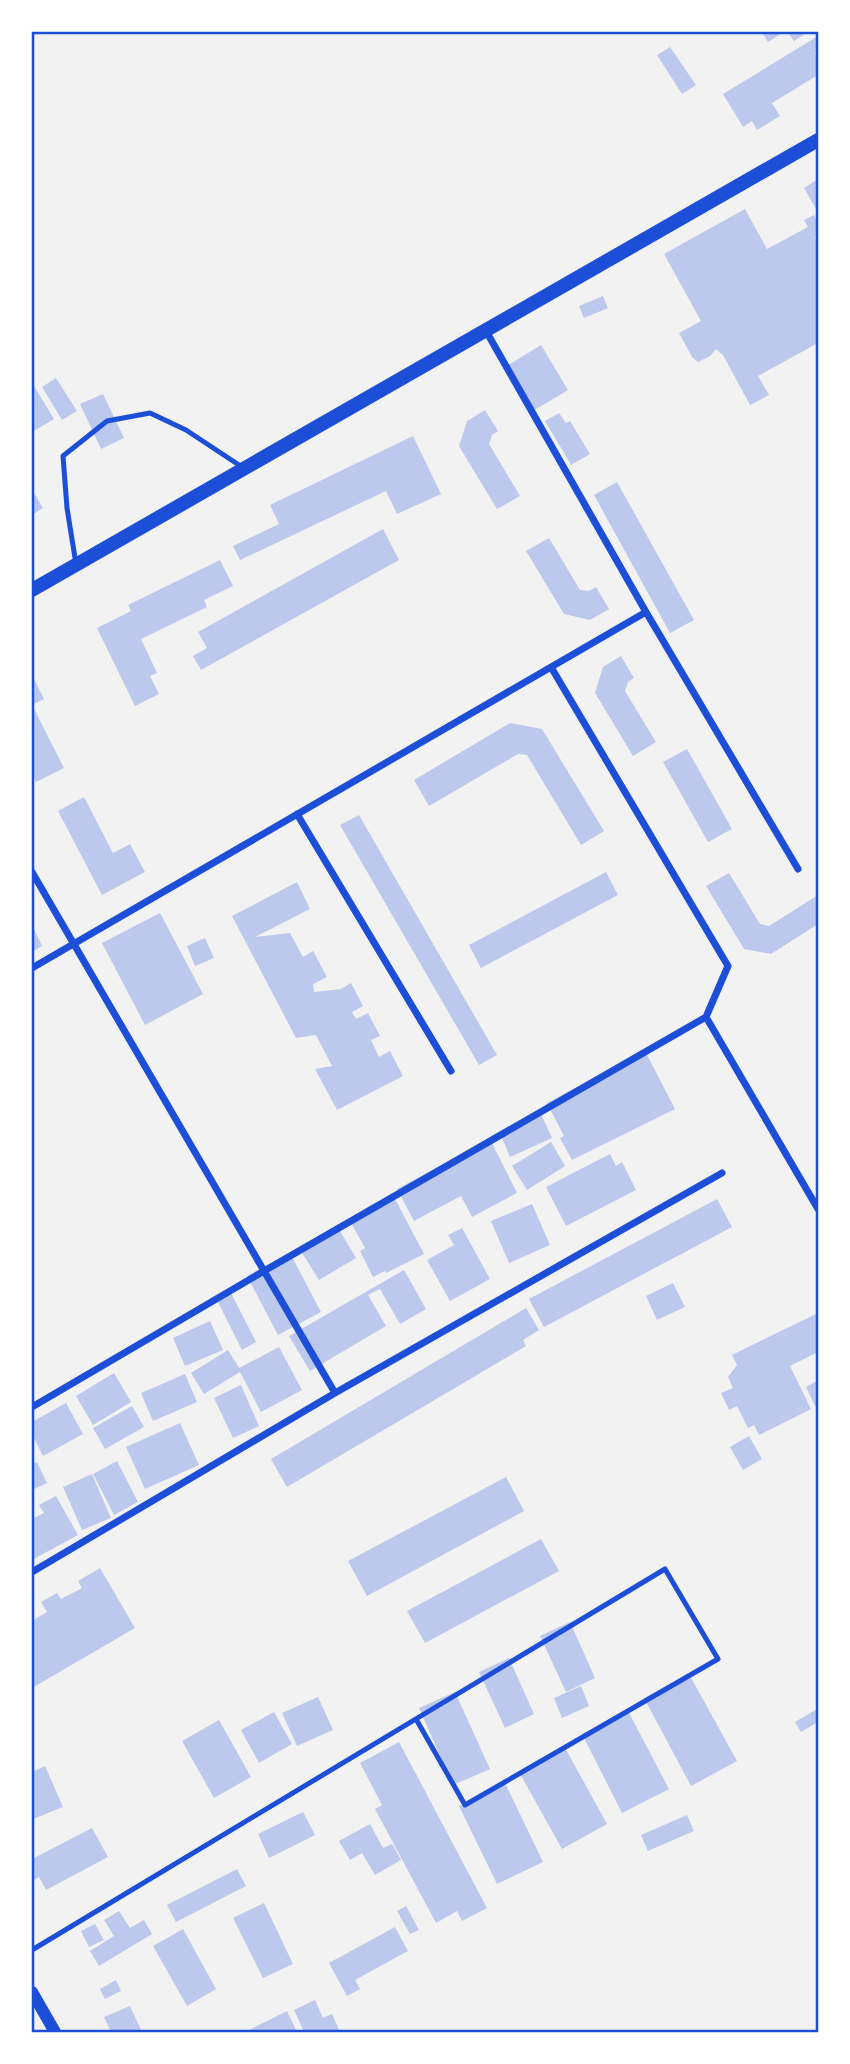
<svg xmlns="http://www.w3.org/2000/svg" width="850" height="2064" font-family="Ubuntu,sans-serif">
	<rect width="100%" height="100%" fill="#f2f2f2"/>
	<path fill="#bdc9ec" d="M762,32h22l-16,10z
		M788,32h20l-14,9z
		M818,36v15l-3,2 3,5v17l-46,28 8,13 -23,14 -5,-9 -9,6 -20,-33z
		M670,47l26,38 -14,9 -25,-39z
		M818,179v33l-14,-24z
		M745,209l22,40 41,-22 -4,-7 10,-5 4,9v11l-3,2 3,6v100l-60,33 11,19 -19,10 -27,-50 -7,-6 -6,7 -12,6 -6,-5 -13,-24 22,-12 -37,-67z
		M603,296l5,12 -24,10 -5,-12z
		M541,345l27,45 -37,22 -26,-45z
		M56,378l21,33 -15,9 -20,-33z
		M34,386l20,33 -22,13v-45z
		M103,394l21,44 -23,11 -21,-45z
		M485,410l13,21 -6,4 -3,9 31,52 -23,13 -38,-63 8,-25z
		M559,413l7,10 4,-2 20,33 -19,11 -26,-44z
		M413,436l28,58 -44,20 -11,-23 -146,69 -7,-14 46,-22 -9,-19z
		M617,482l77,138 -24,13 -76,-138z
		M32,490l11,18 -11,7z
		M383,529l16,31 -198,110 -8,-14 14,-8 -9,-16z
		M549,538l31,52 9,1 7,-4 13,22 -19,11 -26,-6 -38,-63z
		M220,560l13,26 -29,14 3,7 -66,32 16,34 -7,3 9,18 -24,12 -38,-78 34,-17 -3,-6z
		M621,656l13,22 -6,4 -3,9 31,51 -23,14 -38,-63 8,-26z
		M32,675l12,24 -12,6 32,63 -28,14 -4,-10z
		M510,723l32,6 62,102 -23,14 -54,-90 -9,-1 -89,52 -15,-26z
		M687,749l45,80 -24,13 -45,-80z
		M84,797l29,56 17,-9 15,28 -43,23 -44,-84z
		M359,815l138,240 -18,10 -139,-240z
		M606,872l12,23 -137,73 -12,-23z
		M729,873l31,51 9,2 49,-31v29l-47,30 -27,-5 -38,-63z
		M297,882l13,27 -55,28 35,-4 13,24 10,-6 14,26 -14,7 1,8 27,-3 10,-6 12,23 -11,6 4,7 12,-6 12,23 -9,4 8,17 11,-6 13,25 -66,34 -22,-41 17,-3 -16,-31 -20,3 -64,-122z
		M160,913l43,81 -58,31 -43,-82z
		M32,925l10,21 -10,6z
		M205,938l9,20 -19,8 -8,-20z
		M645,1051l30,58 -103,51 -12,-22 4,-2 -17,-33z
		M541,1114l11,24 -42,19 -10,-24z
		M490,1139l27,54 -45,24 -11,-21 -47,25 -17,-32z
		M551,1142l14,24 -38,24 -15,-24z
		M610,1154l6,12 6,-4 14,28 -70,36 -20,-39z
		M394,1197l30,57 -38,19 -1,-2 -12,6 -13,-26 5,-3 -15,-27z
		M717,1199l15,28 -188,100 -15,-28z
		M532,1204l18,41 -41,18 -18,-42z
		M337,1226l19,32 -37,22 -20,-32z
		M462,1228l28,51 -40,22 -23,-41 27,-15 -6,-10z
		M290,1253l31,59 -43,23 -31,-59z
		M404,1270l22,39 -26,15 -20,-35 -12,6 18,31 -76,45 -21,-35z
		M673,1283l12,24 -28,13 -11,-24z
		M230,1291l26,51 -14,8 -26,-52z
		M526,1308l13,22 -16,10 3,6 -239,141 -16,-28z
		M818,1313v39l-28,14 21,43 -52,26 -5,-10 -6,3 -11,-22 -8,4 -8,-17 12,-5 -5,-11 9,-12 -5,-10z
		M210,1321l13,29 -38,16 -12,-28z
		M279,1347l23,43 -41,22 -21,-40 -36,22 -13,-21 37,-23 11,18z
		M114,1373l17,29 -38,23 -17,-29z
		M185,1374l12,28 -44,19 -12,-28z
		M818,1380v32l-12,-25z
		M241,1385l18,41 -26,12 -19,-40z
		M66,1403l17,31 -40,22 -11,-22v-12z
		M132,1406l12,21 -39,22 -12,-21z
		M180,1423l19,42 -54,24 -19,-42z
		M749,1436l13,23 -19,11 -13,-23z
		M117,1461l21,41 -24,13 -21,-41z
		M37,1462l10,21 -15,7v-26z
		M92,1474l19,44 -29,12 -19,-43z
		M506,1477l18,34 -157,85 -19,-35z
		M56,1496l22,39 -46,25v-41l12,-6 -5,-8z
		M541,1539l18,32 -134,72 -18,-32z
		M100,1568l35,60 -103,60v-67l15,-9 -6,-10 16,-9 4,6 21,-11 -4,-7z
		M570,1622l25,56 -29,14 -26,-56z
		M509,1658l25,56 -29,14 -26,-56z
		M689,1674l48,87 -46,25 -47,-88z
		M581,1686l8,20 -27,12 -8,-20z
		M455,1692l35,77 -37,16 -34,-77z
		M318,1697l15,33 -36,16 -15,-33z
		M817,1709l1,13 -17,10 -6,-10z
		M628,1711l41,78 -47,24 -40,-79z
		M274,1712l18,32 -33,19 -18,-33z
		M219,1720l32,57 -37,21 -32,-57z
		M399,1742l88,166 -25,13 -5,-10 -21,12 -61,-114 7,-4 -22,-42z
		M564,1746l43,78 -45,25 -43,-77z
		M45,1766l18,41 -30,12 -1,-4v-43z
		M505,1783l38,79 -46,22 -38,-78z
		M303,1812l12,23 -46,23 -11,-24z
		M687,1815l7,16 -46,20 -7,-16z
		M370,1824l13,24 9,-4 9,16 -26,15 -13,-22 -12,7 -11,-19z
		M92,1828l16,29 -62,33 -7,-13 -7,4v-22z
		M237,1869l9,17 -70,36 -9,-17z
		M264,1903l29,61 -30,14 -30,-60z
		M406,1906l13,24 -9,4 -13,-23z
		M119,1911l11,17 14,-8 8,14 -53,32 -9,-15 24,-15 -10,-16z
		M95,1924l9,16 -15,7 -8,-16z
		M395,1927l13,24 -53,29 5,9 -13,7 -18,-33z
		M183,1929l33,60 -29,17 -34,-60z
		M116,1980l5,11 -16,8 -5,-10z
		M315,2000l8,18 9,-4 8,18h-36l-10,-22z
		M130,2006l12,26h-31l-7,-15z
		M287,2011l10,21h-52z"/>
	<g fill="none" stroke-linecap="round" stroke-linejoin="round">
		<path stroke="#1d4ed8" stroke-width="5" d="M76,564l-9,-56 -4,-52 44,-35 43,-8 36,17 56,37
			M32,1950l633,-381 53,90 -253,146 -49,-86"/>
		<path stroke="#1d4ed8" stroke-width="7" d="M486,331l160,281 152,257
			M551,667l177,299 -22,51 112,192
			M297,814l154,257
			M32,872l303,521
			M32,968l614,-356
			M32,1407l232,-136 442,-254
			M32,1572l303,-179 387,-220"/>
		<path stroke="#1d4ed8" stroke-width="12" d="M32,1992l23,40"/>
		<path stroke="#1d4ed8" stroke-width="14" d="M32,590l786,-450"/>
	</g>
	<rect width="850" height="2064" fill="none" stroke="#ffffff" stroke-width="66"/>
	<rect x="33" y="33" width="784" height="1998" fill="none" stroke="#1d4ed8" stroke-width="2.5"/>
</svg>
